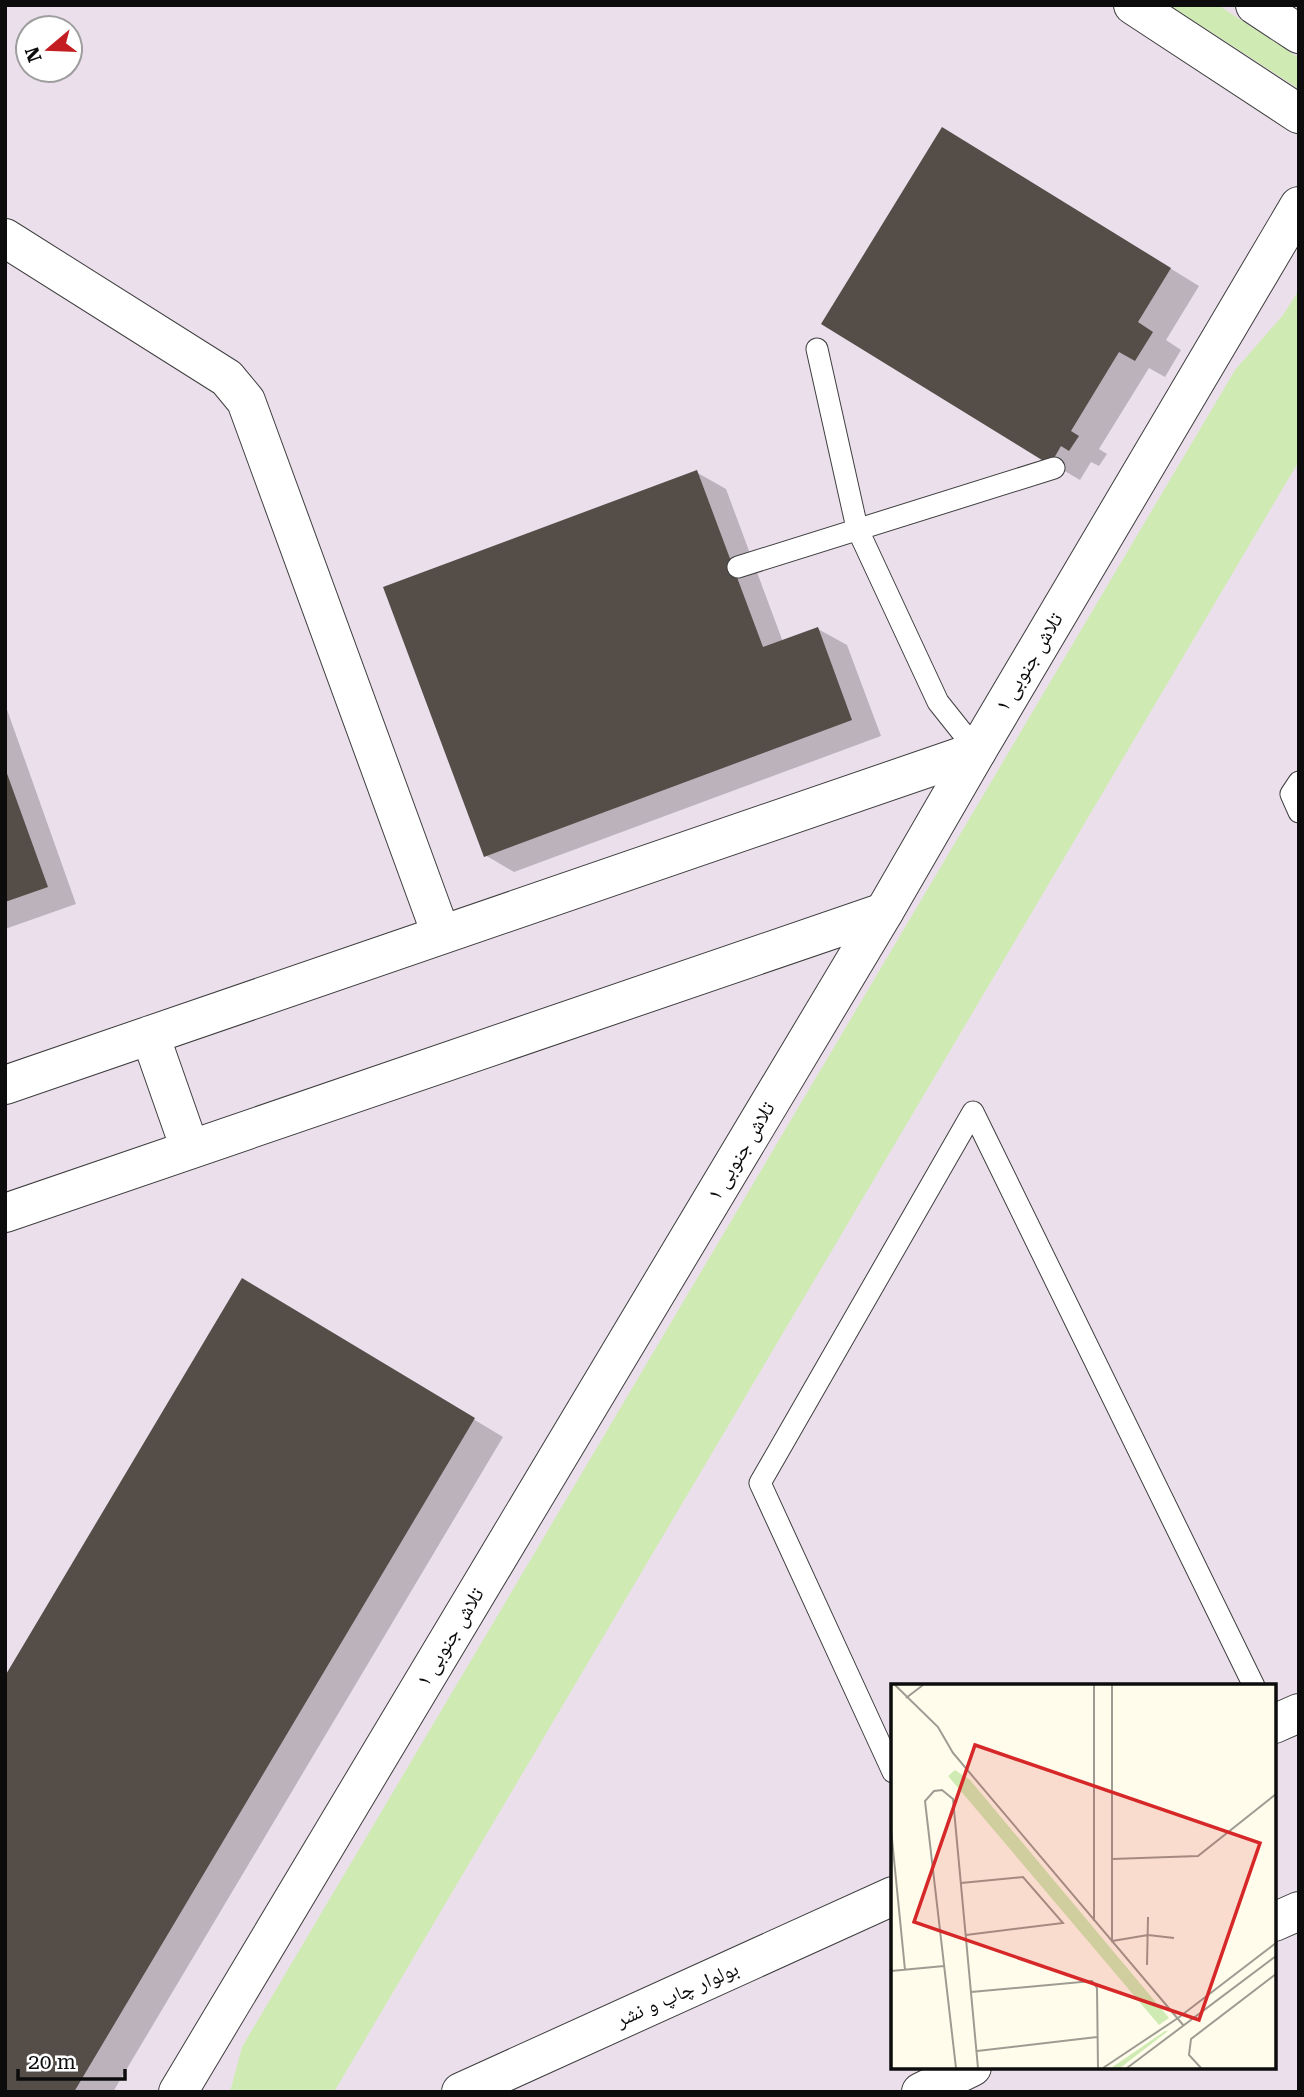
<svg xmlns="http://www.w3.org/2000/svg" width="1304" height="2097" font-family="'Roboto Serif','Noto Naskh Arabic',serif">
	<rect width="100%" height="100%" fill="#fffceb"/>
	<path fill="#ebdfec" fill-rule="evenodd" d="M5,5h1294v2087h-1294zM28,28h42v42h-42zM893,1686h381v381h-381z"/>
	<path fill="#cfebb3" d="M1169,5h49l81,53v31z
		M1299,290v171l-965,1631h-104l12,-45 993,-1677 48,-55z"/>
	<path fill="#0003" d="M972,146l227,140 -33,54 15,10 -16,27 -16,-9 -50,81 8,5 -8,12 -8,-4 -11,18 -29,-17z
		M696,472l30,17 57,153 35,-13 29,16 34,91 -367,136 -29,-17z
		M5,704l71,200 -71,25z
		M271,1297l232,140 -390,655h-108z"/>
	<path fill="#554d48" d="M942,127l229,141 -33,54 15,10 -18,29 -16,-9 -48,79 8,5 -10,15 -8,-5 -11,19 -229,-141z
		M697,470l66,177 55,-20 34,93 -368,137 -101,-270z
		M5,768l43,119 -43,15z
		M242,1278l233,140 -401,674h-69v-416z"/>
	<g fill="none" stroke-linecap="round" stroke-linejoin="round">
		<defs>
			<path id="service" d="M817,349l40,179 81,174 39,49
				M738,567l316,-99
				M1299,782l-8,12 8,18
				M893,1772l-133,-289 213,-371 281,574"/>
			<path id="minor" d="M5,238l222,140 19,23 195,533
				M1274,1724l25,-11
				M1274,1922l25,-11
				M178,2092l706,-1180 93,-161 322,-545
				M461,2092l432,-196
				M921,2092l51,-25"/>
			<path id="tertiary" d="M1133,5l166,109
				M1255,5l44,29
				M150,1035l40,114
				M5,1085l972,-334
				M5,1213l879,-301"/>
		</defs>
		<use href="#service" stroke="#3f3f3f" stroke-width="23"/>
		<use href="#minor" stroke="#3f3f3f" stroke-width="40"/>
		<use href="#tertiary" stroke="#3f3f3f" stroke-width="40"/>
		<use href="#service" stroke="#fff" stroke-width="21"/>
		<use href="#minor" stroke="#fff" stroke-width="38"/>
		<use href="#tertiary" stroke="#fff" stroke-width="38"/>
	</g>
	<g text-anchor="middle" stroke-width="7" stroke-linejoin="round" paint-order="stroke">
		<g font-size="21" fill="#0c0c0c" stroke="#fff">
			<text transform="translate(1029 662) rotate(-59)" y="7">تلاش جنوبی ۱</text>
			<text transform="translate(741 1151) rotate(-59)" y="7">تلاش جنوبی ۱</text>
			<text transform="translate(450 1637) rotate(-59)" y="7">تلاش جنوبی ۱</text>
			<text transform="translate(677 1994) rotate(-24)" y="7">بولوار چاپ و نشر</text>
		</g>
	</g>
	<g transform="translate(891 1684)">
		<rect width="385" height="385" fill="#fffceb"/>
		<path d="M64,86l15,10 199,238 -10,7 -211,-249zM277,347l-48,37h-9l54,-37z" fill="#cfebb3"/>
		<path fill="none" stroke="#9e9c92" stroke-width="2" d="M4,1l43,42 15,26 231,273M203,1v236M221,1v256l36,-6 26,3M15,14l17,-13M0,145l14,141M221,175l86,-3 78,-62M70,199l62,-6 40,46 -97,12M256,281l1,-48M0,287l53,-5M80,308l121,-11 5,7 1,80M86,367l120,-14M65,384l-31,-267 9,-10 8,-1 11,9 25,269M212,384l75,-50 98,-75M236,384l149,-112M310,384l-12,-13 2,-16 85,-65"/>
		<path fill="#d62828" fill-opacity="0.15" stroke="#d62828" stroke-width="3.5" d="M84,61l285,98 -61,177 -285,-98z"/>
		<rect width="385" height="385" fill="none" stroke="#0c0c0c" stroke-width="3.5"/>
	</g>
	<rect width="1304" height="2097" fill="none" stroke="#0c0c0c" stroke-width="14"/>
	<g transform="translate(49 49) rotate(251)"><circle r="33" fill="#ffffff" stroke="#9e9e9e" stroke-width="2"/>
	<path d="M0-5L12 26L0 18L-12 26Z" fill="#c31d21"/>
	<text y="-10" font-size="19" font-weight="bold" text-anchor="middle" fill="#0c0c0c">N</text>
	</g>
	<path d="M18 2069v10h107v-10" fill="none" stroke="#0c0c0c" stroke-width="3.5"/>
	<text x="28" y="2069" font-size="21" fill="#0c0c0c" stroke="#ffffff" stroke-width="5" paint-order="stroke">20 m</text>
</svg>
